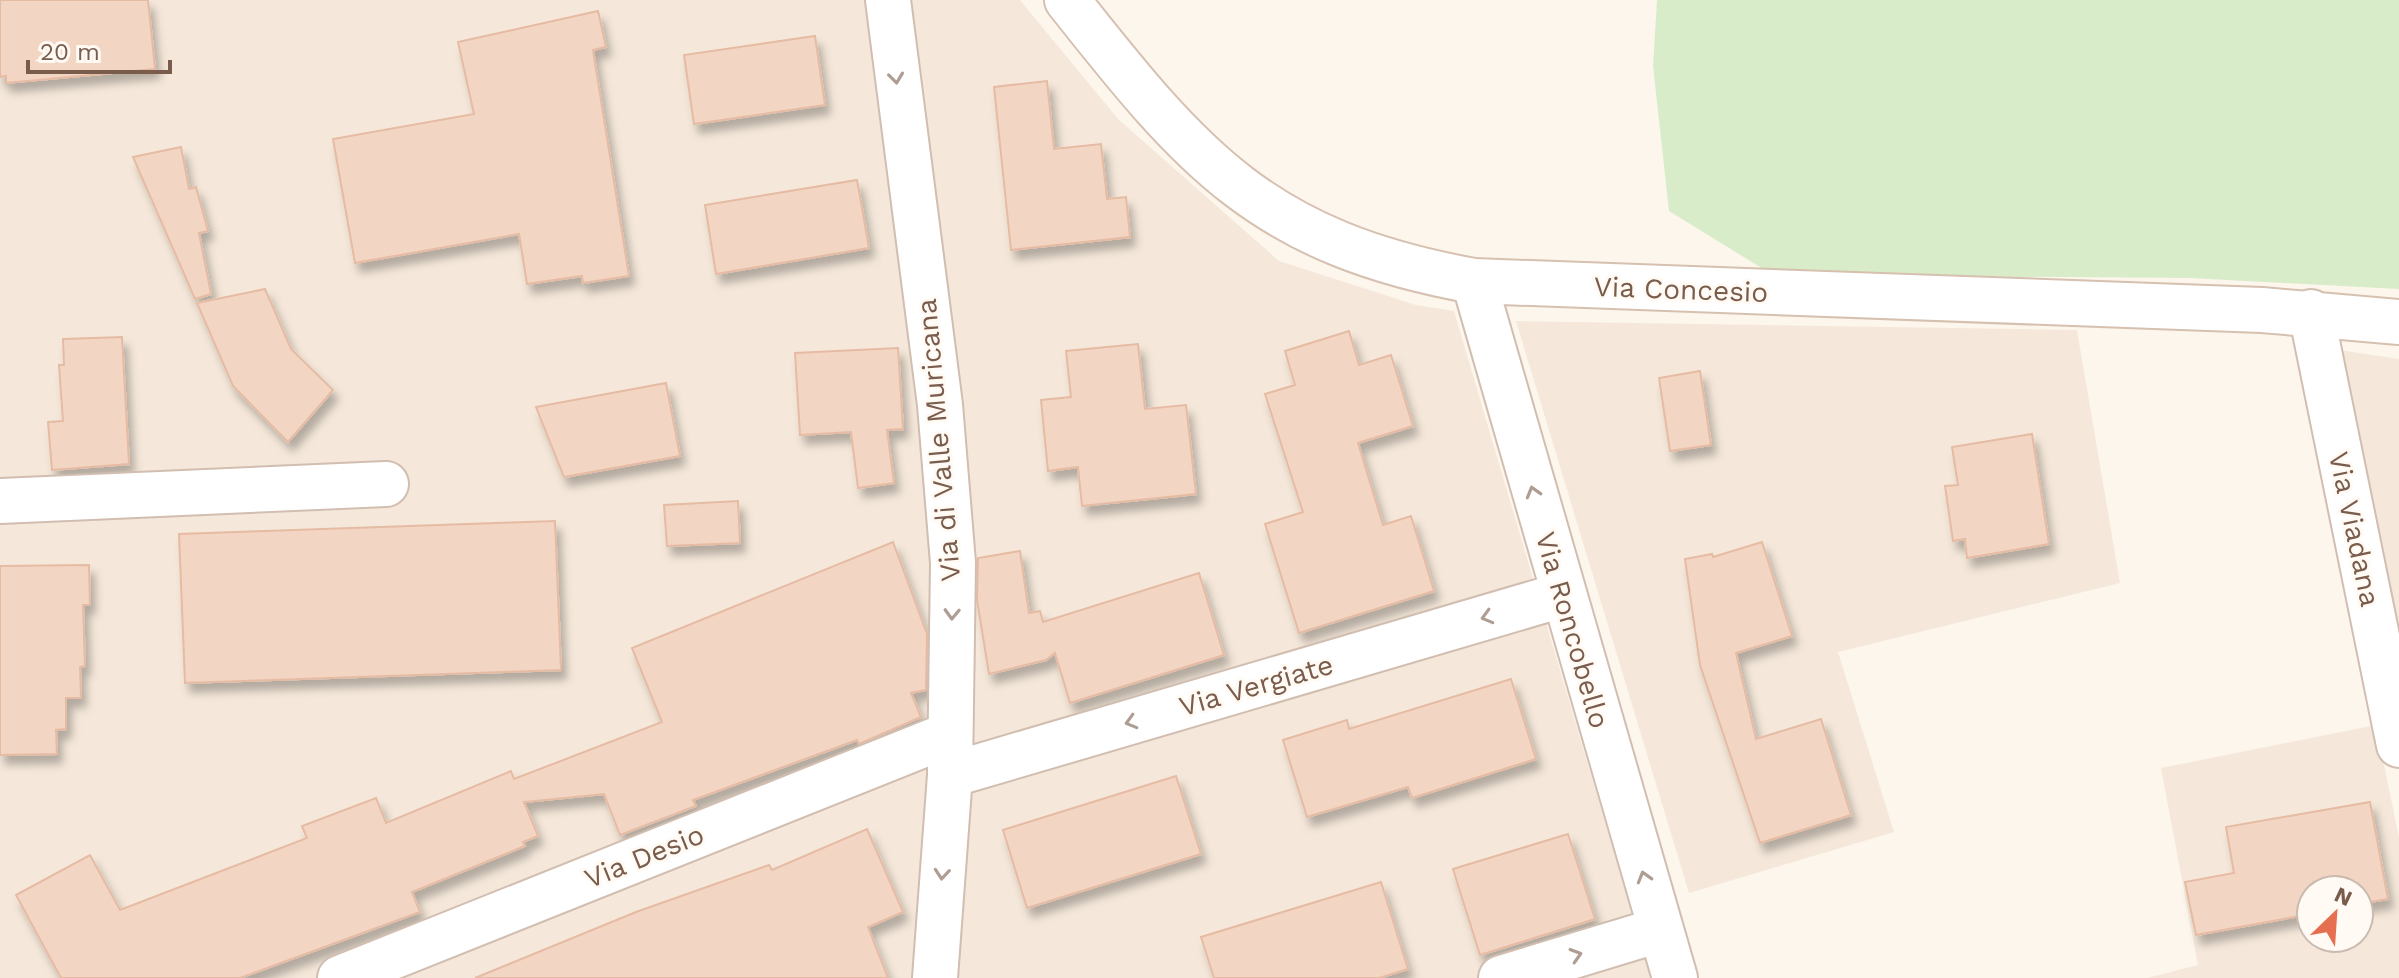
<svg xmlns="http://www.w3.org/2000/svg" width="2399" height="978" font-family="'Work Sans',sans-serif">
	<defs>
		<filter id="shadow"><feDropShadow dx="5" dy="9" stdDeviation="4" flood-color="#0004"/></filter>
	</defs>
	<rect width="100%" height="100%" fill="#fdf6ec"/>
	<path fill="#f5e8da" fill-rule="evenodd" d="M0,0h1020l98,119 161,142 137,44 38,6 197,667h-1651z
		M1516,321l561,9 43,253 -282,69 56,180 -205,61z
		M2339,350l60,9v288z
		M2376,725l23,113v140h-252l51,-13 -37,-197zM2311,890h48v48h-48z"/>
	<path fill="#d8ecc9" d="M1657,0h742v289l-209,-11 -417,-3 -104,-64 -16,-145z"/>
	<path fill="#f3d5c3" stroke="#e6bba3" stroke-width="2" filter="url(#shadow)" d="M0,0h148l7,69 -149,14v-7l-6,1z
		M598,11l8,36 -13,3 36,226 -46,7 -1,-7 -55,8 -8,-50 -164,29 -22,-124 141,-25 -16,-72z
		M815,36l10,69 -131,19 -10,-69z
		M1047,81l7,68 47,-5 6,55 19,-2 4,40 -119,13 -17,-163z
		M181,147l8,42 7,-2 12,44 -9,2 12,61 -16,5 -62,-142z
		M857,180l12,68 -153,26 -11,-69z
		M265,289l26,60 42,41 -45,52 -55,-56 -36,-83z
		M1349,331l10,34 32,-10 22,71 -55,17 25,82 28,-9 23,75 -135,42 -34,-109 38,-12 -38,-118 30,-9 -10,-34z
		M122,337l7,127 -77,6 -4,-48 15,-1 -4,-56h5l-1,-26z
		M1138,344l7,65 41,-4 10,89 -114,12 -4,-39 -30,4 -7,-71 30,-3 -5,-46z
		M898,348l5,81 -16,1 7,53 -36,5 -7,-56 -51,3 -5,-82z
		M1700,371l11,74 -41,6 -11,-73z
		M666,383l14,73 -116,21 -28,-70z
		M2032,434l17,110 -82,14 -2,-19 -12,2 -8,-55 13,-1 -6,-38z
		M738,501l2,42 -73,3 -3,-41z
		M555,521l6,149 -376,13 -6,-149z
		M893,542l34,92 -1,56 -15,3 10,24 -62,27 -2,-4 -164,60 3,6 -76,29 -16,-41 -80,8 14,34 -15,6 2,4 -113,46 8,20 -180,66h-179l-45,-83 74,-40 30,55 187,-72 -5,-12 74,-28 10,25 125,-52 3,8 148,-57 -30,-74z
		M1762,542l30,94 -56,17 20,86 65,-20 30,96 -91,28 -60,-178 -15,-106 27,-5 1,3z
		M1020,551l9,62 11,-2 3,11 156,-49 25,82 -154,48 -15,-50 -9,7 -57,14 -12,-74 1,-42z
		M89,565l1,40h-7l2,61 -5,1 1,31h-15v31l-10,1 1,24 -57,1v-189z
		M1511,679l25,80 -124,39 -4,-11 -101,30 -24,-77 64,-20 2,9z
		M1176,776l25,78 -174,54 -24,-78z
		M2370,802l18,97 -29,5v-14h-48v24l-115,21 -11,-53 49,-9 -8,-46z
		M867,829l36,83 -35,15 20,51h-413l161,-66 133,-47 3,5z
		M1568,834l27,85 -115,36 -27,-86z
		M1381,882l27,87 -29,9h-165l-13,-41z"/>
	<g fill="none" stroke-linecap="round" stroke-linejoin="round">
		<defs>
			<path id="street" d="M888,0l52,405 13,158 -3,212 -15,203
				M1474,281l201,697
				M2311,312l88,433
				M0,501l386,-17
				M950,775l612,-180
				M340,978l608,-243
				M1501,978l158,-48"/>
			<path id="secondary" d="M1067,0c127,161 196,243 407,281l788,29 137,12"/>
		</defs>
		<use href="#street" stroke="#d1beb0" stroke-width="48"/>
		<use href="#secondary" stroke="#d6c0b0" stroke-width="48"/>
		<use href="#street" stroke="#fff" stroke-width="44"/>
		<use href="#secondary" stroke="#fff" stroke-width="44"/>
	</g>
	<defs><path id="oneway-chevron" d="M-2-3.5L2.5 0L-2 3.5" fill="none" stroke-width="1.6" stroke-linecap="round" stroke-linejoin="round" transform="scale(2)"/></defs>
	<g stroke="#af9d94">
		<use href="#oneway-chevron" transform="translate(896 78) rotate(83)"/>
		<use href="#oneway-chevron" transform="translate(1533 492) rotate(-106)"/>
		<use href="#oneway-chevron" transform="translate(952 614) rotate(92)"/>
		<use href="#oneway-chevron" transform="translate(1487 617) rotate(164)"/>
		<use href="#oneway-chevron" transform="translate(1131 722) rotate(164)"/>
		<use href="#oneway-chevron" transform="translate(942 874) rotate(95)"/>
		<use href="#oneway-chevron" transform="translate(1644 877) rotate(-106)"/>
		<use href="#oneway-chevron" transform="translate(1576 955) rotate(-17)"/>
	</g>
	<g text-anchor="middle" stroke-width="6" stroke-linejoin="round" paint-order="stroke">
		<g font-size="28" fill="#7a5c4d" stroke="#fffaf3">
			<text transform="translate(1681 289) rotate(2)" y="10">Via Concesio</text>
			<text transform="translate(938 440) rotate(-95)" y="10">Via di Valle Muricana</text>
			<text transform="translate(2355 529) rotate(78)" y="10">Via Viadana</text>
			<text transform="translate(1573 630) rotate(74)" y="10">Via Roncobello</text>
			<text transform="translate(1256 685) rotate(-16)" y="10">Via Vergiate</text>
			<text transform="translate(644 856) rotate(-22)" y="10">Via Desio</text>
		</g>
	</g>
	<g transform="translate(2335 914) rotate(25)"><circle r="38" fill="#fffaf3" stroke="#cabbb1" stroke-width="2"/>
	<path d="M0-6L14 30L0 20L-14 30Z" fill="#e76f51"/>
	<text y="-12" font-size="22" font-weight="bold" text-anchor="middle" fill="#7a5c4d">N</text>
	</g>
	<path d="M28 60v12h142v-12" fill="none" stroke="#7a5c4d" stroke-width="4"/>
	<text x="40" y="60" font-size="24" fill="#7a5c4d" stroke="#fffaf3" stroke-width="6" paint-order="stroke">20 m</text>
</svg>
